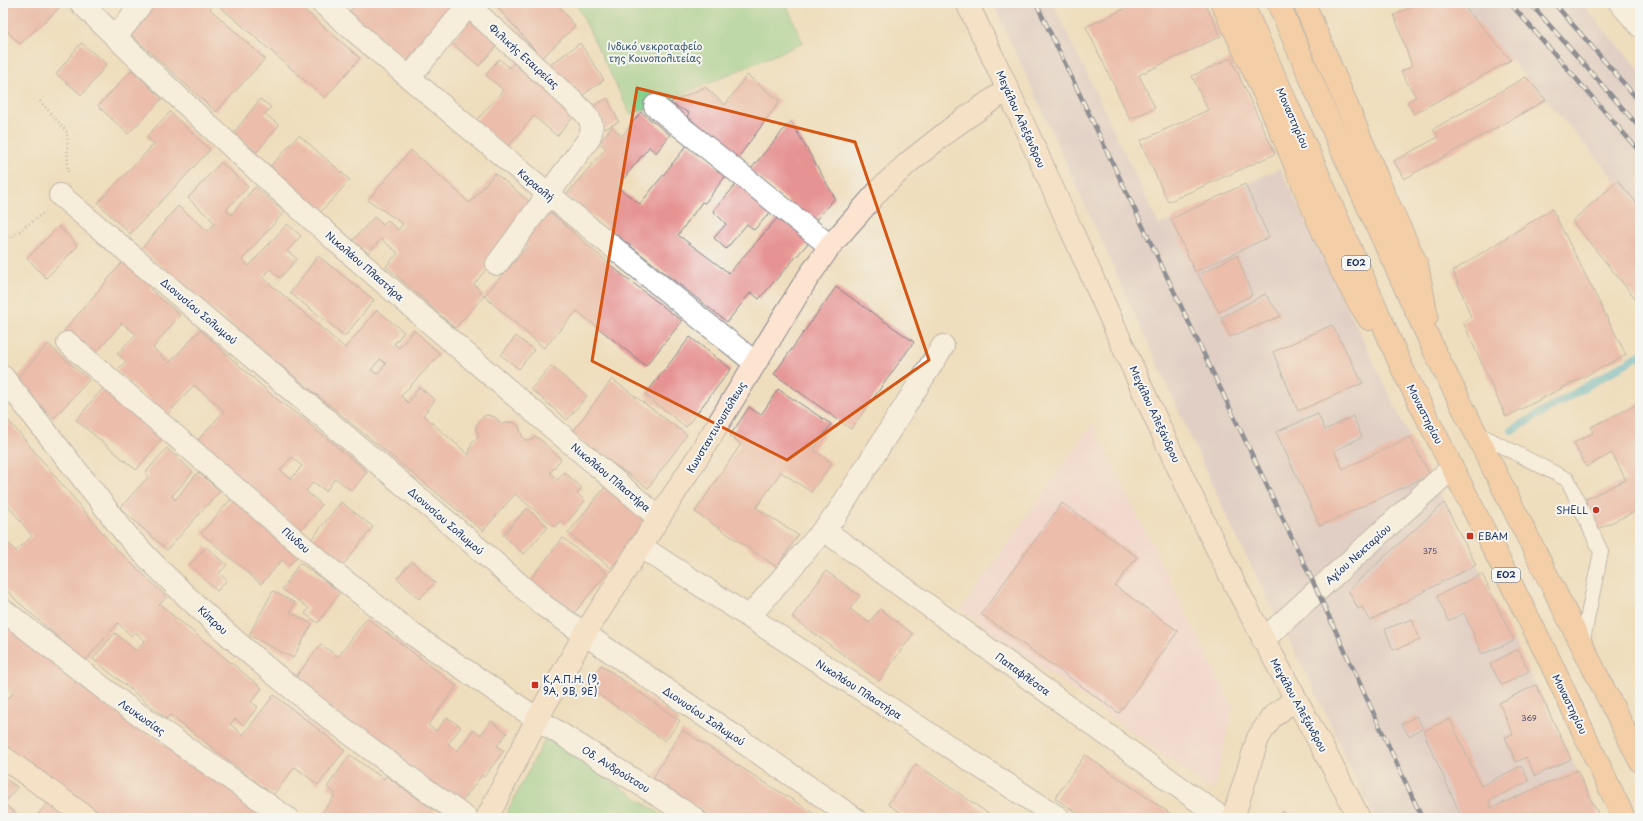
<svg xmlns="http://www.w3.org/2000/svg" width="1643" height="821" font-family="'Playpen Sans',sans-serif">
	<rect width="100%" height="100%" fill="#f6f6f2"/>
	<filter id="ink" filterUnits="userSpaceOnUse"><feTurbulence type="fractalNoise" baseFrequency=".025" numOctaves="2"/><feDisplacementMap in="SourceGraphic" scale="8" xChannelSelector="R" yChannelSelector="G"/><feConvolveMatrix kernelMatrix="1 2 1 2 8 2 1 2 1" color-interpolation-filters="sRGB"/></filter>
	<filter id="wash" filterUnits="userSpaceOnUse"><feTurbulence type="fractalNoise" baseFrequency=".012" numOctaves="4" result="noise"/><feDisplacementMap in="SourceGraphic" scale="16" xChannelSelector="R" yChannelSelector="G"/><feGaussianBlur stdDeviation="0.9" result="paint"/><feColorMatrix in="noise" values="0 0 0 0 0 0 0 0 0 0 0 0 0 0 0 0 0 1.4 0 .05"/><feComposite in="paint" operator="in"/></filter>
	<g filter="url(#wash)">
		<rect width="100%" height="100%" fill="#efdebd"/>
		<path fill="#f4cfde" d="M1092,424l141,284 -19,83 -253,-181z"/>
		<path fill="#d0bdce" d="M993,3h60l106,222 121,-57 130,269 72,137 118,244h-225l-64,-135 -77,-151z
			M1461,3h120l59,67v137z"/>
		<path fill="#85d08d" stroke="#508076" d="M576,3h210l17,40 -148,63 -25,8z
			M546,737l120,81h-162z"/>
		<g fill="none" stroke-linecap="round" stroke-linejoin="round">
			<path stroke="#55b9d4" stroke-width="8" d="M1512,430l128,-75"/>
		</g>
		<g id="blocks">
			<path fill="#e69493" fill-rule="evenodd" d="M3,3h55l3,3 -41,38 -17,-17z
				M152,3h64l-6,6 55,50 -49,53 -88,-80z
				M216,3h80l64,55 -35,40z
				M357,3h100l-50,58 -58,-49z
				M494,3h65l-2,1 18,22 -33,32z
				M1137,3h68l16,33 -82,39 16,33 -25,11 -44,-92z
				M1420,3h41l50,57 -97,54 -7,-12 9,-5 -15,-25 11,-6 -18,-51z
				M475,15l28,24 -24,27 -28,-24z
				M81,43l26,21 -25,31 -26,-21z
				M580,43l24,37 -24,17 -30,-32z
				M520,56l61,52 -24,28 -23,-20 -27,32 -31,-27 27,-31 -17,-15 13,-16 11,9z
				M1231,58l44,96 -107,48 -28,-61 68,-31 -16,-34z
				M132,70l30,29 -34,35 -30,-28z
				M747,75l33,26 -43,58 -35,-27 2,-1 -17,-15 2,-3 -19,-10 35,-16 20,18z
				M1526,77l20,23 -142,79 -10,-18 44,-24 -5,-8z
				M607,98l12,24 -15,7 -16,-19z
				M260,99l11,8 -6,7 14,11 -22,27 -24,-18z
				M170,112l40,38 -80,84 -32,-31 56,-59 -8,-7z
				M641,112l29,23 -14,18 -7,-6 -32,40 23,17 48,-60 39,30 -22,29 -3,-1 -24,33 51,38 51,-58 30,26 -51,58 -8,-7 -24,30 -161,-127 40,-47 -7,-5 13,-16 10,9z
				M791,121l44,77 -21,24 -64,-52z
				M299,135l51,45 -33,36 -50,-46z
				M411,150l59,53 25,-30 42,35 -63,76 10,12 44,-50 -5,-5 27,-29 65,57 67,52 -36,45 -69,-55 -33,37 -60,-52 -29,32 -69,-62 12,-13 -17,-14 -13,14 -15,-13 21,-23 9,8 4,-5 11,10 5,-6 -35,-24z
				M221,162l27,25 -22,23 5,5 24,-28 29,25 -42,48 7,6 38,-42 14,12 -14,15 10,8 -17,19 -10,-9 -8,8 83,71 32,-38 27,22 -10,12 5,4 15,-18 26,24 -39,42 7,7 11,-16 16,13 -12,15 46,40 1,-7 3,-7 6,-4 -3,-8 1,-5 4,-6 6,-3 8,2 7,7 6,-2 7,1 4,4 4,11 3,2h5l4,-4 7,5 19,18 -11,14 8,7 6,-8 18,16 -5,5 8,8 -20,24 -5,-4 -5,6 -40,-33 -32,37 -216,-177 -126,-105 37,-43 30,25 7,-8 -27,-25zM380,359l6,5 -9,10 -6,-4z
				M741,179l33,29 -20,22 -7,-6 -21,25 -12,-11 12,-14 -13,-13z
				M1618,181l22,26v97l-68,-83z
				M1245,184l24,53 -74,35 -24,-53z
				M1552,209l74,146 -120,62 -43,-95 8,-5 -18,-46z
				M59,226l19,20 -32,32 -19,-20z
				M1237,255l15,40 -33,17 -21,-37z
				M318,256l56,44 -29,36 -55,-43z
				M126,258l30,26 -6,5 30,26 -27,33 16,15 31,-33 73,66 29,22 65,54 -15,19 -17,-13 -9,13 -13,-9 -7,9 16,14 -21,25 -56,-46 -47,-44 26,-29 -4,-4 -26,-22 -27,30 -50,-44 9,-10 -9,-7 19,-20 -14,-11 -29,33 -29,-25zM292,457l10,9 -11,13 -11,-9z
				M836,287l78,55 -63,87 -77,-55z
				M1265,294l16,22 -51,21 -9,-19z
				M1332,325l31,58 -65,28 -25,-59z
				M516,336l18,14 -15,19 -18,-14z
				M690,337l41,32 -45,58 -41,-32z
				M48,344l41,36 -35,38 -40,-37z
				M551,366l36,30 -20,24 -36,-31z
				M612,379l75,56 -39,53 -77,-54z
				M103,388l60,50 -27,32 -60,-50z
				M778,389l53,35 -17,26 18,13 -21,29 -30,-20 -25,36 42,27 -21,32 -82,-55 46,-68 -11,-8 19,-29 12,8z
				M1640,403v106l-42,20 -14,-29 42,-20 -14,-27 -26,14 -12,-24 19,-10 -2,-6z
				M1318,414l7,16 28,-14 9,21 -28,14 9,18 67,-32 20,38 -110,51 -44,-94z
				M9,421l106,127 52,49 -8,7 103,84 -11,14 7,5 -15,18 -8,-6 -5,5 13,11 31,-40 71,55 -27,35 -23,-18 -22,28 -103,-80 -3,4 -74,-60 22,-26 21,18 9,-10 -10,-9 -4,4 -13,-13 -33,38 -68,-60 -14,-15v-48l13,13 16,-15 -29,-37v-73z
				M167,448l26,24 -21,24 3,4 23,-28 22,19 -53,59 -47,-42 29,-32 -4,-3z
				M605,487l44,35 -38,46 -43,-35z
				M232,498l66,57 -9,11 -7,-6 -21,24 -60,-51z
				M341,502l32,25 -31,39 -32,-25z
				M1062,503l75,54 -22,29 63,45 -59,82 -138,-99z
				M1444,503l32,62 -42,21 -64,35 -8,-14 -4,2 -10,-19z
				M527,508l21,19 -24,27 -21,-19z
				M563,538l44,35 -36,44 -43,-35z
				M206,547l21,18 -8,8 8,7 -10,11 -28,-26z
				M412,561l23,22 -16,16 -22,-21z
				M300,563l40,29 -22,31 -13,-9 4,-6 -27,-19z
				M826,571l34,25 -10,13 19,14 11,-14 33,25 -34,47 -87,-64z
				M1482,574l32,67 -32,13 -18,-41 -16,8 -11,-25z
				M273,591l22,12 -5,9 22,12 -19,34 -44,-23z
				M367,618l90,68 -29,39 8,6 11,-14 14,10 -13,17 9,7 16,-21 8,5 10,-14 16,12 -10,13 7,5 -20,26 -2,-2 -23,31 -166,-125 28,-37 17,13z
				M1412,619l8,21 -27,10 -8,-21z
				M3,622l82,67 30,22 157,107h-170l-99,-69v-54l6,3 4,-5 -10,-8z
				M1518,649l11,22 -27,14 -12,-21z
				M601,665l79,56 -15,20 -78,-55z
				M1536,685l35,74 -36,17 -9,-19 -10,5 -11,-25 8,-3 -14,-31z
				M1416,716l7,12 -14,8 -7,-12z
				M1450,719l31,67 40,-20 8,15 -40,20 2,7 86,-38 23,48h-138l-39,-87z
				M682,730l139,88h-107l-61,-40z
				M350,755l34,24 2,-3 59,42h-75l-4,-3 -3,3h-44l17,-24 -9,-7z
				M1085,755l92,63h-93l-29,-20z
				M916,764l79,54h-87l-20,-14z
				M3,777l14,10 -13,17 17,14h-18z
				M49,801l23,17h-37z
				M1283,811l10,7h-14z"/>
		</g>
	</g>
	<g filter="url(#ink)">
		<use href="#blocks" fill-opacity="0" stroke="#85868e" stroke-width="1"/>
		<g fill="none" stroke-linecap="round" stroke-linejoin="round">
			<defs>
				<path id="lane" d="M1475,432l93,48 33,72 -19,92"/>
				<path id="street" d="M81,3c183,182 381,348 578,515
					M322,3c142,123 287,241 433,360
					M1620,3l20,23
					M468,5l111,102c11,10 17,18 9,33l-91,124
					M116,37l26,-34
					M409,78l61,-75
					M655,106l175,140
					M60,195l403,340 81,71 310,212
					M68,343l254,220 90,71 125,85 157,99
					M3,377c28,36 56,71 84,107 15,18 28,38 44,56 99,107 216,194 335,278
					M824,530l398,288
					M640,546l419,272
					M3,610l123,96 161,112
					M749,617l87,-102 107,-169
					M1263,640l189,-172"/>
				<path id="secondary" d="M967,3c88,181 163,369 252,550 44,90 95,175 140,265
					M3,757l84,61
					M487,818l50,-99 47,-84 115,-180 106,-173 25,-36 51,-58 28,-26 48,-38 51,-35
					M1233,818l25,-80 13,-20 24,-19"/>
				<path id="primary" d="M1222,3c19,40 37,79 55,119 29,66 52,136 92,197
					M1242,3l69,155 91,210 145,287 77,163
					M1278,3l62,143 95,206 205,409
					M1304,3l79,189 34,73 10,51"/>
			</defs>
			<use href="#lane" stroke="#85868e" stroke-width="16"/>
			<use href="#street" stroke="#85868e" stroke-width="24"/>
			<use href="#secondary" stroke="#85868e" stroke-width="24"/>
			<use href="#primary" stroke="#85868e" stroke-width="24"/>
			<path stroke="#85868e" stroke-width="2.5" stroke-dasharray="1 3" stroke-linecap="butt" d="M40,101l27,31 1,41
				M3,243l42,-31"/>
			<use href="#lane" stroke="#fff" stroke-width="14"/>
			<use href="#street" stroke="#fff" stroke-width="22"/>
			<use href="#secondary" stroke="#fde4d1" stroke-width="22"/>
			<use href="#primary" stroke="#fabb8c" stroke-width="22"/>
			<defs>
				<path id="rail" d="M1036,3l278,581 108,234
					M1510,3l130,149
					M1530,3l110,125
					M1554,3l86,99"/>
			</defs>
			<use href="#rail" stroke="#1b2f5e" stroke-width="4.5"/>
			<use href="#rail" stroke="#f6f6f2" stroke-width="3" stroke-dasharray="9" stroke-linecap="butt"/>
		</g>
	</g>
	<path d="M0 0H1643V821H0ZM637,88l218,54 74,218 -142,100 -195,-99z" fill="#efdebd" fill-opacity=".55" fill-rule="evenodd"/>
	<path fill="none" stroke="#d45514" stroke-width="3" stroke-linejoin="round" d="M637,88l218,54 74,218 -142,100 -195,-99z"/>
	<g fill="#c8321e" stroke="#f6f6f2" stroke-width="1.5">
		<circle cx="1596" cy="510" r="4"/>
		<rect x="1466" y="532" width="8" height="8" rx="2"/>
		<rect x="531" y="681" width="8" height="8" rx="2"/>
	</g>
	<g text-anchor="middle" stroke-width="4" stroke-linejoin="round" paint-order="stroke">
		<g font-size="8" fill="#4e486b">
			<text x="1430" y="554">375</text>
			<text x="1529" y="721">369</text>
		</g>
		<g fill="#f6f6f2" stroke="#5d6b8a" stroke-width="1">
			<rect x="1342" y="256" width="28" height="14" rx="3"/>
			<rect x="1492" y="568" width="28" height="14" rx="3"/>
		</g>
		<g font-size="9" font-weight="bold" fill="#1b2f5e">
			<text x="1356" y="266">ΕΟ2</text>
			<text x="1506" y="578">ΕΟ2</text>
		</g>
		<g font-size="10" fill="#36576a" stroke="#f6f6f2">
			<text x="655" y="50">Ινδικό νεκροταφείο<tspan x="655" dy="12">της Κοινοπολιτείας</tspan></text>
		</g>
		<g font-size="10" fill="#1b2f5e" stroke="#f6f6f2">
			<text transform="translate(524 56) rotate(42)" y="4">Φιλικής Εταιρείας</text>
			<text transform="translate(1293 118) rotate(66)" y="4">Μοναστηρίου</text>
			<text transform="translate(1021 119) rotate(66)" y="4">Μεγάλου Αλεξάνδρου</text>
			<text transform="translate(536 185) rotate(40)" y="4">Καραολή</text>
			<text transform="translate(365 266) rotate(41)" y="4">Νικολάου Πλαστήρα</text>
			<text transform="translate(199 311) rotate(40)" y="4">Διονυσίου Σολωμού</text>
			<text transform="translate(1155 414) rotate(65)" y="4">Μεγάλου Αλεξάνδρου</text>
			<text transform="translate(1425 414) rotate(63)" y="4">Μοναστηρίου</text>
			<text transform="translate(716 427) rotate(-59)" y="4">Κωνσταντινουπόλεως</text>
			<text transform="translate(611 477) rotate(40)" y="4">Νικολάου Πλαστήρα</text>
			<text transform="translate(446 521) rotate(41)" y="4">Διονυσίου Σολωμού</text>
			<text transform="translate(296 540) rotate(41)" y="4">Πίνδου</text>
			<text transform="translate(1358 554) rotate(-42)" y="4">Αγίου Νεκταρίου</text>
			<text transform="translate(213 620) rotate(43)" y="4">Κύπρου</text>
			<text transform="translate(1023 674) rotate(36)" y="4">Παπαφλέσσα</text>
			<text transform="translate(859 689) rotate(33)" y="4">Νικολάου Πλαστήρα</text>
			<text transform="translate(1570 704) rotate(64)" y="4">Μοναστηρίου</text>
			<text transform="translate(1299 705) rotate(61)" y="4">Μεγάλου Αλεξάνδρου</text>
			<text transform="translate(704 716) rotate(34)" y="4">Διονυσίου Σολωμού</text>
			<text transform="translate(142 717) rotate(35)" y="4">Λευκωσίας</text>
			<text transform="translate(616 769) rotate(32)" y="4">Οδ. Ανδρούτσου</text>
		</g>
		<g font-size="10" fill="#1b2f5e" stroke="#f6f6f2" text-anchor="start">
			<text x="1588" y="514" text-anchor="end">SHELL</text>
			<text x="1478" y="540">ΕΒΑΜ</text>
			<text x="543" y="683">Κ,Α.Π.Η. (9,<tspan x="543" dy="12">9Α, 9Β, 9Ε)</tspan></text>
		</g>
	</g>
	<rect width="1643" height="821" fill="none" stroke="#f6f6f2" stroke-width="16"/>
</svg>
